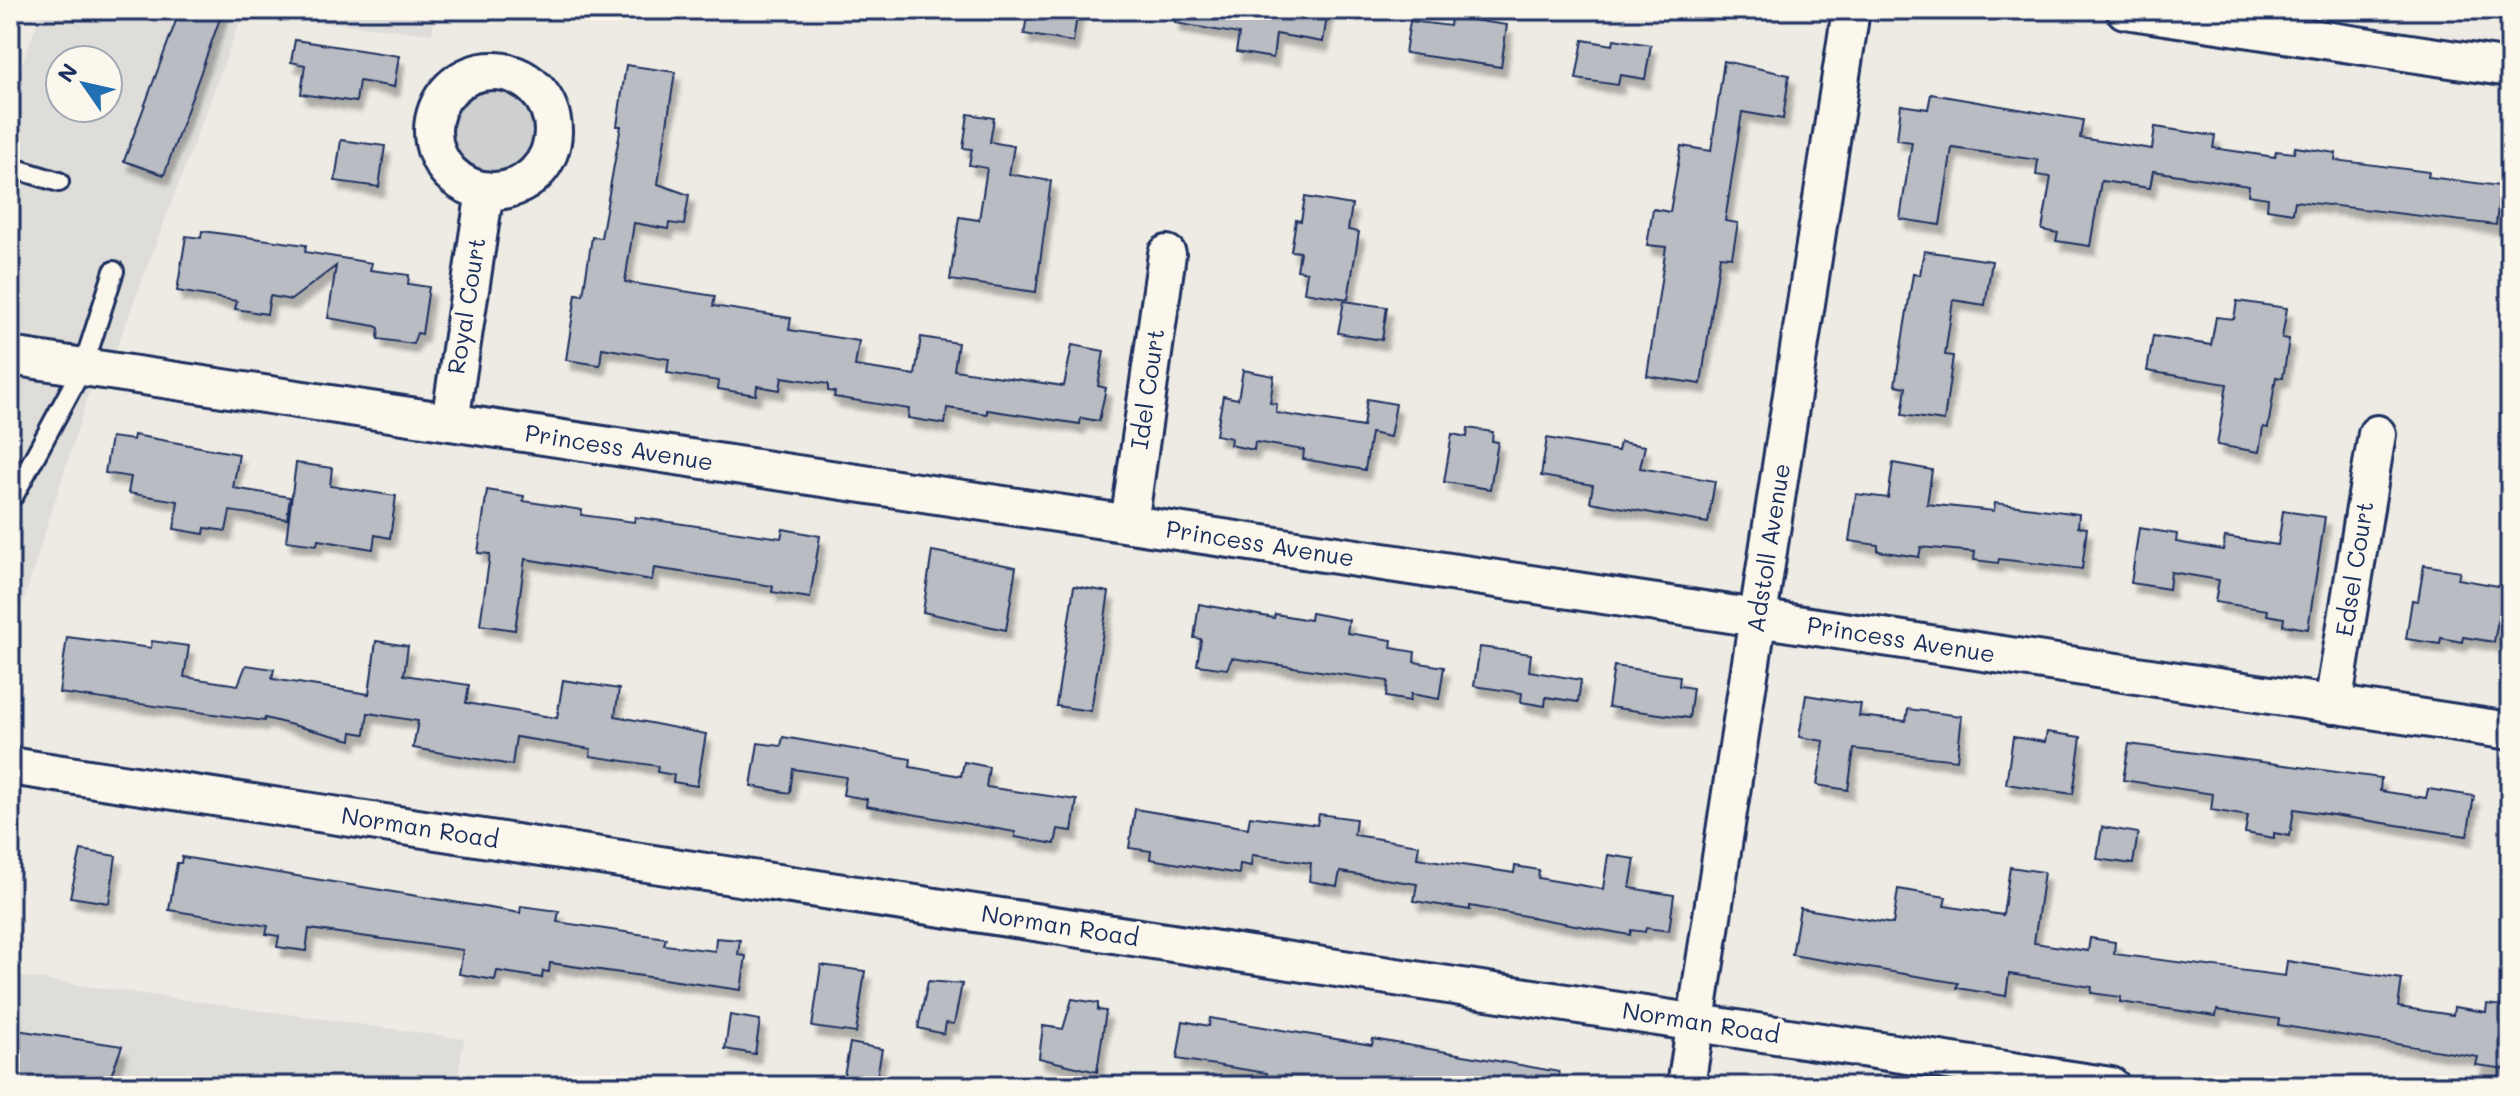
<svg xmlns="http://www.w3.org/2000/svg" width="2520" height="1096" font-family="Mali,sans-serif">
	<defs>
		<filter id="shadow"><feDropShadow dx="5" dy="9" stdDeviation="2" flood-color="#0004"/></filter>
	</defs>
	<rect width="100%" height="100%" fill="#eeebe4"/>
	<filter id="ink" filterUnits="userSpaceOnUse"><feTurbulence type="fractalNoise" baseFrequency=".0125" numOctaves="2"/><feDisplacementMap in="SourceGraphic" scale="16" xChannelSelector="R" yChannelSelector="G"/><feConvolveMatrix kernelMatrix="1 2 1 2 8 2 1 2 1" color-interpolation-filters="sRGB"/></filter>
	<g filter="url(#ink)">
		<path fill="#deddda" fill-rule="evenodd" d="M42,10h394l-4,24 -189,-21 -128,339 -105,-14v-242zM60,60h48v48h-48z
			M10,370l82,13 -82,261z
			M10,975l454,64 -8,47h-446z"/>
		<path fill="#cecfcf" stroke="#747f96" stroke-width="2" d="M450 133a43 43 0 1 1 86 0a43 43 0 1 1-86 0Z"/>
		<path fill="#b9bcc3" stroke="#1b2f5e" stroke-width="2" filter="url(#shadow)" d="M180,10h43l-59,165 -40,-14z
			M1028,10h50l-5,32 -49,-8z
			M1176,10h152l-5,32 -47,-8 -3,24 -37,-6 3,-18 -64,-11z
			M1451,17l56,8 -6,42 -96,-14 5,-32 40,5z
			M1614,39l37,6 -6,34 -25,-4 -2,10 -42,-6 7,-39 30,5z
			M295,40l104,16 -5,31 -35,-6 -3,21 -55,-8 4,-29 -14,-3z
			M1724,61l65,14 -6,44 -41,-7 -17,109 13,2 -6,34 -12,-1 -19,128 -54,-8 19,-129 -19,-2 6,-36 17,3 11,-66 30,5z
			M626,65l49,7 -17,112 31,11 -5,30 -15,-2 -1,6 -34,-6 -9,59 90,14 -2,10 78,12 -2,12 70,11 -4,25 60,9 6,-38 37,6 -4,27 110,16 8,-41 32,6 -6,35 8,2 -7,33 -18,-3 -1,6 -93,-14v4l-40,-6 -2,16 -37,-6 1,-9 -75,-12 1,-5 -7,-1v-7l-46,-7 -2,13 -23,-4 -1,9 -38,-6 1,-8 -52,-8 2,-14 -67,-11 -2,17 -34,-5 10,-66 7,1 9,-58 9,1 20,-112h-4z
			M1931,94l152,26 -3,18 72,11 3,-22 60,9 -2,12 62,9 1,-6 18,2 1,-6 41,6 -1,7 94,12 -1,5 72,9 -4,39 -201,-24 -2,12 -26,-4 1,-11 -20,-3 1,-9 -96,-15 -3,17 -49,-7 -11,65 -34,-5 2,-8 -16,-3 9,-53 -15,-2 2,-15 -86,-12 -12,77 -40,-6 12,-77 -15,-2 4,-35 27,4z
			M968,114l26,4 -4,24 24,4 -5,28 42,7 -15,111 -86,-12 9,-63 20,3 8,-52 -18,-3 3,-16 -9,-1z
			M341,140l44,6 -6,41 -44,-6z
			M1305,197l47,8 -4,25 11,2 -11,67 -44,-7 3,-20 -10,-2 3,-18 -9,-1 5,-31 5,1z
			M202,231l104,14 -1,7 67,11 -2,7 39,5 -1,9 21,3 -7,47 -5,-1 -4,11 -35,-5 1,-11 -4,-2 -47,-8 8,-52 -45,34 -21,-4 -3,18 -32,-5 2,-8 -60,-10 9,-55 15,2z
			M1924,251l68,10 -7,44 -32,-5 -8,55 8,1 -9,65 -42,-6 4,-28 -11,-2 18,-111 7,1z
			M1344,301l43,6 -5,33 -44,-7z
			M2237,301l50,7 -5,30 7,1 -6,39 -7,-1 -8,51 -5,-1 -4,25 -42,-7 10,-61 -80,-13 6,-35 58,9 5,-28 18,2z
			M1243,370l31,6 -4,27 7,1 -1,9 87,14 4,-28 29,5 -6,33 -19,-4 -6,37 -62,-11 1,-9 -49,-8 -1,8 -24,-5 1,-7 -15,-3 7,-39 15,3z
			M1468,428l25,4 -1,9 6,1 -8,47 -46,-7 8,-48 15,3z
			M134,435l105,19 -6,34 57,9 -3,22 -57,-8 -4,20 -21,-3 -1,6 -30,-5 4,-28 -50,-8 3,-16 -26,-4 6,-36 22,3z
			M1547,438l71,13 2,-9 25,4 -5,22 75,13 -7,42 -118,-21 3,-17 -52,-9z
			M296,463l36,5 -2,18 66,10 -6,42 -15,-3 -2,14 -55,-9 -1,5 -31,-4z
			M1893,463l39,7 -5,34 67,7 1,-8 84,11 -1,13 9,1 -5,41 -83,-10 -1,4 -24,-3 1,-8 -54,-5 -2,10 -41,-6v-6l-29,-4 7,-47 32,4z
			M487,490l37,6 -1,5 59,9 -1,5 53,7 1,-5 146,21 2,-9 37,7 -10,62 -38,-6 1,-6 -119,-18 -2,12 -127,-21 -10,71 -35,-5 10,-71 -12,-1z
			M2283,511l42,6 -17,112 -25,-4 1,-7 -17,-3 1,-5 -53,-8 4,-22 -48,-8 -2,17 -38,-6 8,-55 38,6 -1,8 47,8 2,-13 53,8z
			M932,551l84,16 -10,63 -83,-18z
			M2424,565l36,6 -2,8 46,8 -10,55 -31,-5 -1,5 -21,-4 -1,6 -34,-5 6,-39 6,1z
			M1074,586l35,6 -18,119 -35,-5z
			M1199,604l75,14 1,-4 35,6 1,-7 38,7 -2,13 45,7 -1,8 24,4 -1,10 30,5 -5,32 -28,-5 -1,7 -24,-4 2,-16 -156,-23 -5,11 -30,-4 4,-26 -7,-1z
			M67,637l84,11 1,-7 37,5 -5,31 54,8 8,-20 28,4 -2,10 97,15 7,-53 32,5 -4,29 65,10 -3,18 91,15 6,-38 56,9 -4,27 91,18 -9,52 -24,-4 1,-7 -17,-3 1,-6 -68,-10 1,-7 -75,-12 -4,28 -99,-17 5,-27 -50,-8 -3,21 -13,-2 -1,8 -86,-22 -1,3 -205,-28z
			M1480,647l51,7 -2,17 52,9 -3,22 -32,-5 -1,9 -24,-4 1,-9 -48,-7z
			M1614,666l66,10 -1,10 14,2 -4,30 -81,-11z
			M1806,695l55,9 -2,12 47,5 2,-12 54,7 -5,44 -103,-11 -6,41 -31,-5 7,-44 -25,-4z
			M2047,732l34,5 -8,57 -67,-10 7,-47 32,5z
			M783,737l128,22 -1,8 51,9 3,-14 25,5 -3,20 91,13 -5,31 -14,-2 -3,15 -40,-7v-5l-149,-26 1,-7 -24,-4 3,-18 -53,-8 -3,24 -39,-7 7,-43 23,3z
			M2129,744l252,34 -1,13 46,7 2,-9 46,7 -7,40 -173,-27 -4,27 -16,-3v5l-29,-5 3,-17 -37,-6 2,-16 -90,-14z
			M1135,809l113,19 2,-12 67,9 2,-11 37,5 -2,16 65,10 -2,13 97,15 1,-7 24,4 -1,8 65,11 5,-34 27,4 -5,29 44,7 -5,36 -23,-3 -1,4 -14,-2 -1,5 -160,-29v4l-56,-9 3,-17 -77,-12 -3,14 -28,-5 2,-18 -59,-8 -1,11 -11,-2 -1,10 -89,-15 1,-8 -22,-3z
			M2102,827l36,6 -5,31 -36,-5z
			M81,850l35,6 -7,47 -39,-6z
			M182,857l338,56 1,-7 38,5 -2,11 109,16 -2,7 51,6 1,-13 24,2 -2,15 8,1 -5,34 -191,-27 -1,9 -6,-1 -1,7 -45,-7 -2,9 -36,-6 4,-24 -154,-21 -3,22 -29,-4 2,-11 -13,-2 2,-8 -99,-16 8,-47h4z
			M2010,867l34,5 -10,71 54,8 2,-13 25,4 -1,12 171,22 2,-15 115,18 -4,28 55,8 1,-8 32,5 1,-8 23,3v49l-4,13 -30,-4 2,-8 -200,-32 1,-6 -62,-9 -1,6 -96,-14 1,-5 -30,-4 1,-6 -83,-13 -3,22 -49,-8 1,-5 -166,-28 8,-47 93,16 5,-35 48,8 -2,9 59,9z
			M821,965l44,6 -9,62 -44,-6z
			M928,981l34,3 -8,40 -8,-1 -2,11 -26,-6z
			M1072,999l26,4v7l8,1 -9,61 -58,-14 4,-32 20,3z
			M730,1015l30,5 -5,34 -30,-5z
			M1210,1018l162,27 1,-6 186,33 -1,14h-255l-37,-6 1,-7 -90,-14 6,-38 26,5z
			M10,1029l112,17 -15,40h-97z
			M850,1043l32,6 -6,33 -32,-6z"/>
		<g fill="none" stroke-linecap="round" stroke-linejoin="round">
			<defs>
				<path id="lane" d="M10,167l49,15
					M10,493l4,2 69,-128 31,-96"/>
				<path id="street" d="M2125,10l385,58
					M433 131a60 60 0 1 1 120 0a60 60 0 1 1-120 0Z
					M10,356l2500,375
					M450,422l35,-231
					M1129,524l38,-270
					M2333,705l44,-271
					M10,766l2101,320
					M1686,1086l165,-1076"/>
			</defs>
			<use href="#lane" stroke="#1b2f5e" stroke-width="24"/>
			<use href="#street" stroke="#1b2f5e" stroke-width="42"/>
			<use href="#lane" stroke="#fbf7ec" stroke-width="18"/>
			<use href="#street" stroke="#fbf7ec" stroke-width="36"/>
		</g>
	</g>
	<g text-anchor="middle" stroke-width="8" stroke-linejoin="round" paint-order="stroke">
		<g font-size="24" fill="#1b2f5e" stroke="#fbf7ec">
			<text transform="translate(467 306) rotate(-81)" y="8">Royal Court</text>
			<text transform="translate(1148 389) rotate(-82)" y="8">Idel Court</text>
			<text transform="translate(619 448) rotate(9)" y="8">Princess Avenue</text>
			<text transform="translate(1260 544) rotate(9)" y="8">Princess Avenue</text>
			<text transform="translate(1769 548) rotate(-81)" y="8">Adstoll Avenue</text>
			<text transform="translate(2355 569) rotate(-81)" y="8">Edsel Court</text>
			<text transform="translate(1901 640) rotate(9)" y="8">Princess Avenue</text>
			<text transform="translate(420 828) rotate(9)" y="8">Norman Road</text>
			<text transform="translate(1060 926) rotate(9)" y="8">Norman Road</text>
			<text transform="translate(1701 1023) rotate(9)" y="8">Norman Road</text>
		</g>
	</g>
	<rect width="2520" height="1096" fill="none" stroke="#fbf7ec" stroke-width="40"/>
	<rect x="20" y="20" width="2480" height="1056" fill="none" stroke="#1b2f5e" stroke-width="3" filter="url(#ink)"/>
	<g transform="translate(84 84) rotate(304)"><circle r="38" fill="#fbf7ec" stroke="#a1a7b3" stroke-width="2"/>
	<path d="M0-6L14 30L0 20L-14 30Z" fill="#1f6fb2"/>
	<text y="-12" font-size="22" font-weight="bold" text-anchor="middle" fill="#1b2f5e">N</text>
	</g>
</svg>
